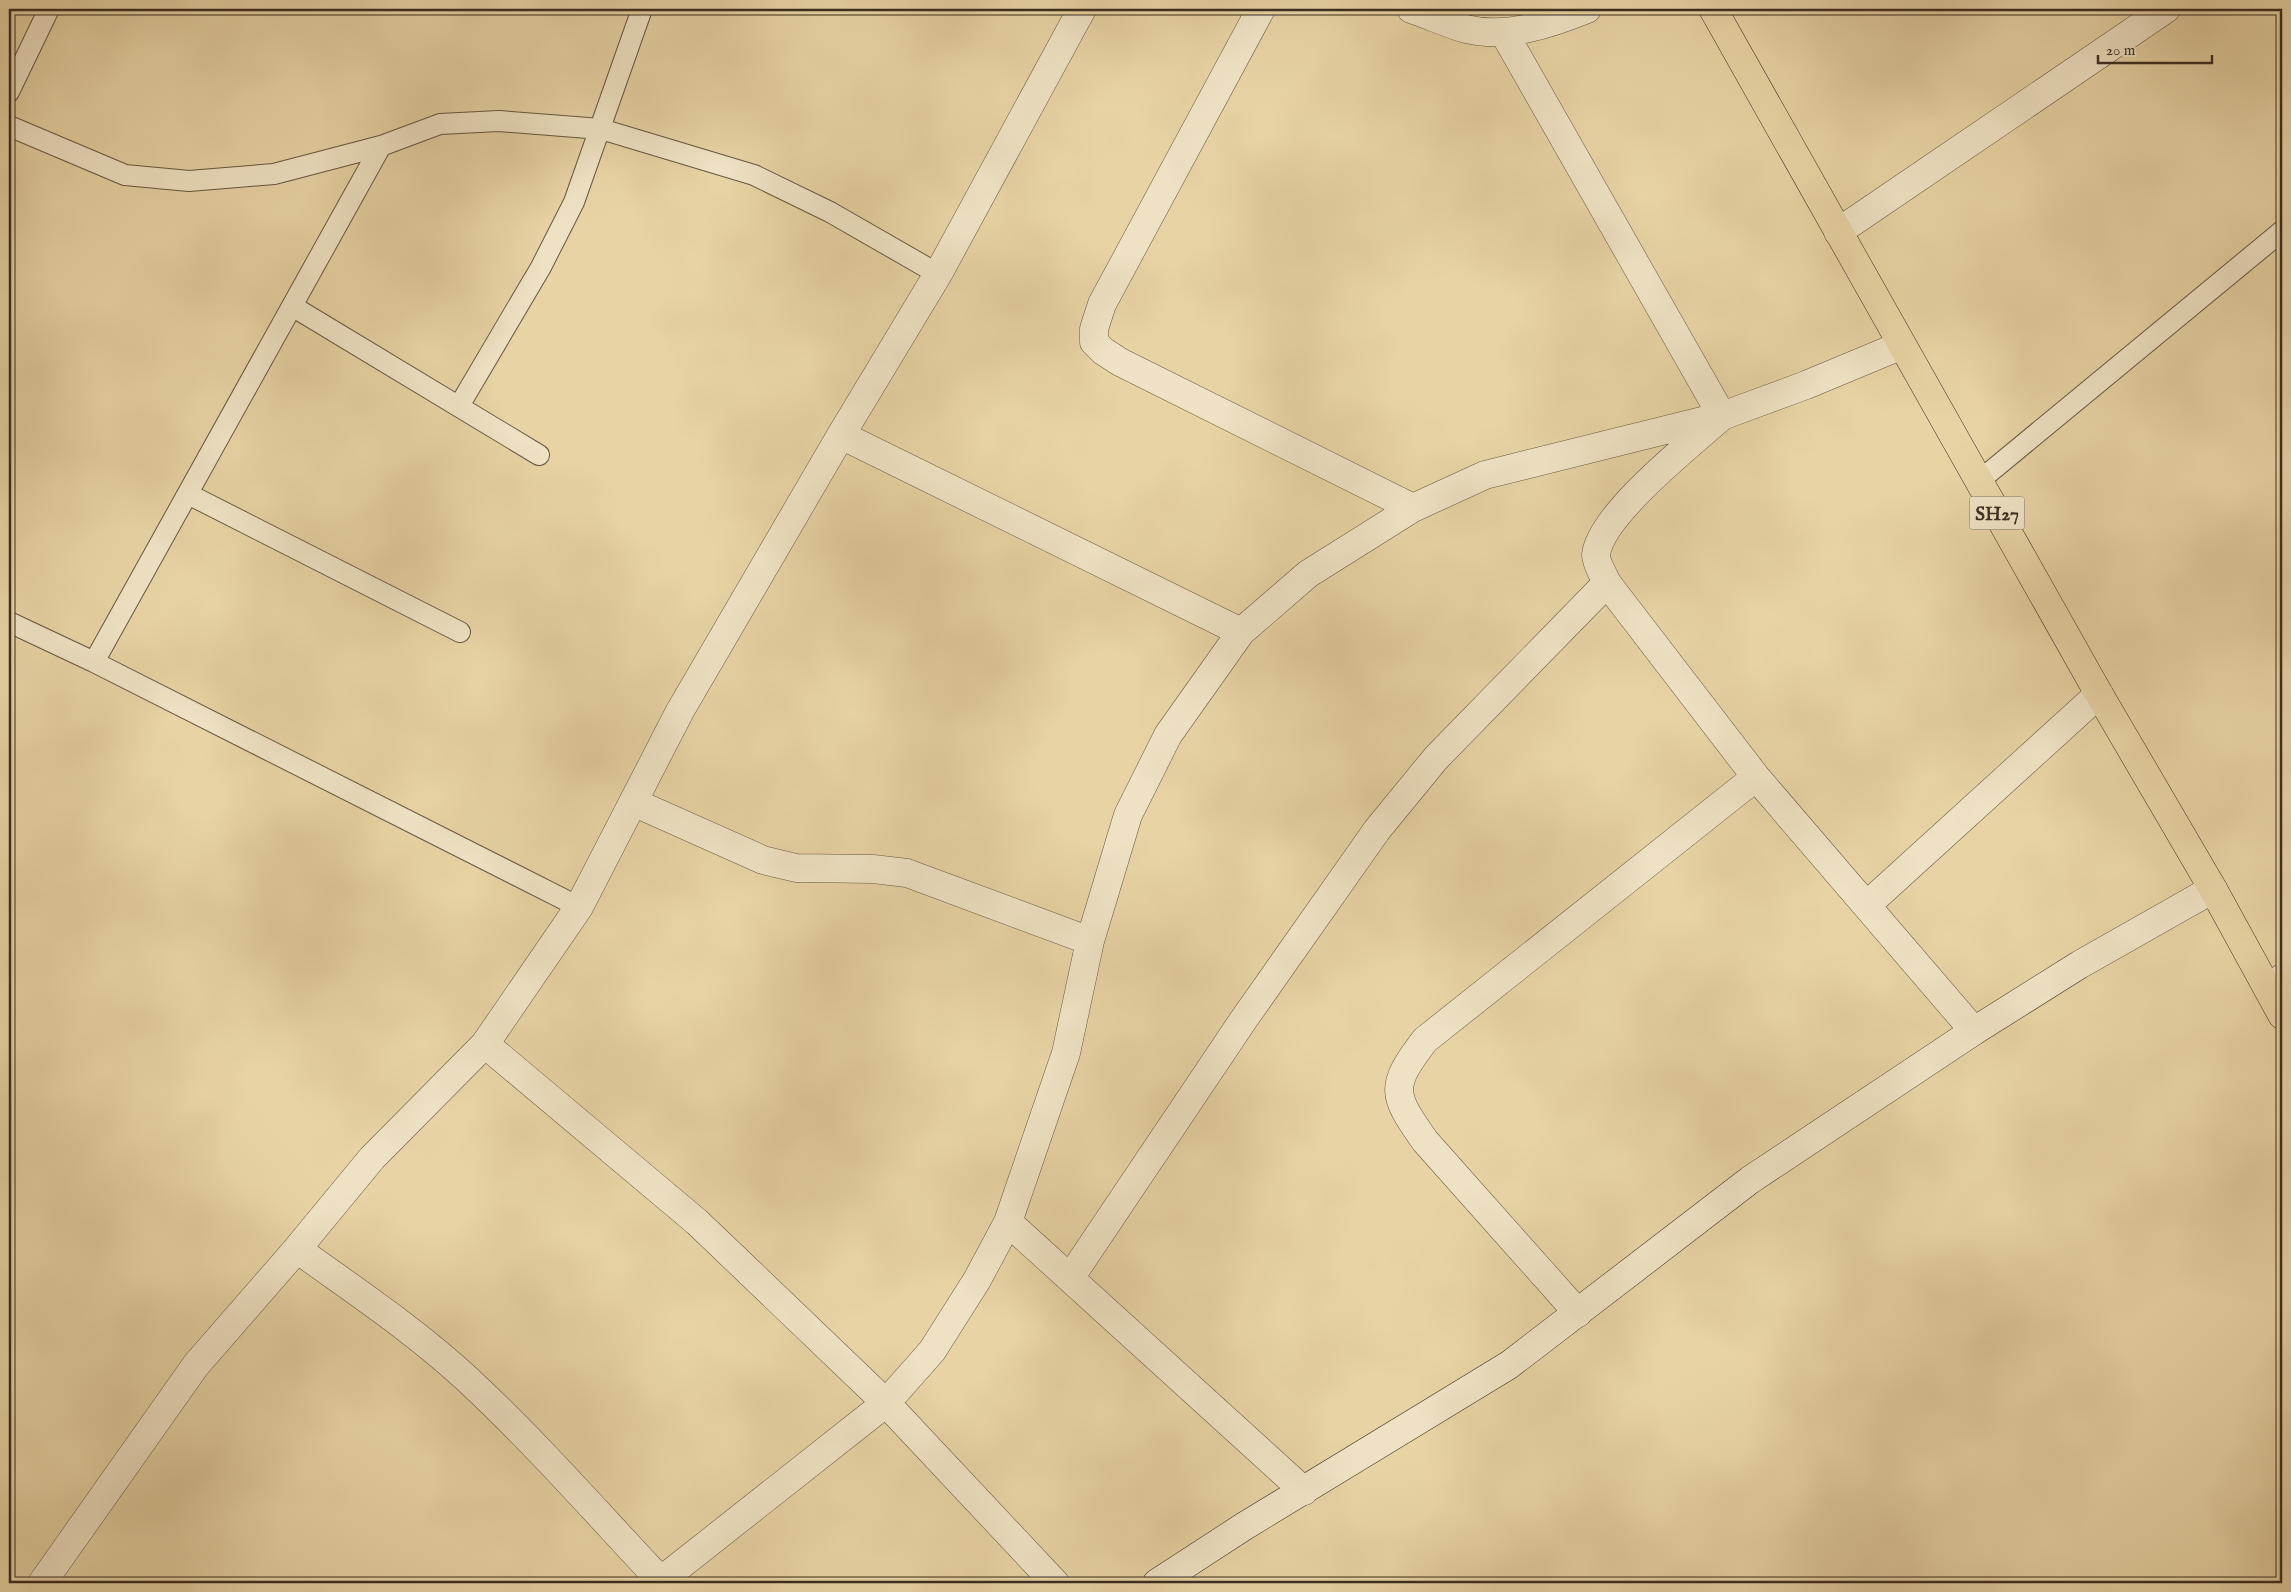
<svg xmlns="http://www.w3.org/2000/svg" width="2291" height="1592" font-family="'IM FELL English',serif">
	<rect width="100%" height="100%" fill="#e7d3a4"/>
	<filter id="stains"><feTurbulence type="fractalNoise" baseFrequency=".004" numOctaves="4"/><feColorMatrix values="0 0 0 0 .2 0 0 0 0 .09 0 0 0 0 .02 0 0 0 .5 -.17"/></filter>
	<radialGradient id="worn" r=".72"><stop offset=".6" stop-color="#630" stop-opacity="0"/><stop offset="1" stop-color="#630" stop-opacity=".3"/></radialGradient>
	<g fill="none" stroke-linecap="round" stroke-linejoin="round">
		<defs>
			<path id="lane" d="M9,92l40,-83
				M9,126l116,49 64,6 85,-7 107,-28 59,-22 59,-3 102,8 153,46 76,37 108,62
				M292,306l247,149
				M459,406l82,-139 33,-65 68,-193
				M1979,481l303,-250
				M188,494l272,138
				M9,622l85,40 485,245
				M94,662l287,-516"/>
			<path id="street" d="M1261,9l-159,295 -8,25v13l9,9 17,11 293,146
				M1411,9c18,6 37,15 55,20 40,10 84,-5 121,-20
				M1504,33l218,383c-31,28 -122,99 -126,139 0,8 8,21 11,28l149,194 218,254
				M1838,232l328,-223
				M841,435l400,197
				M633,802l130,58 33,8 77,1 34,4 183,68
				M1867,905l232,-211
				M2268,989l14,-11
				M485,1044l212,178 189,181 169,180
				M1008,1222l296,269
				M297,1249c58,42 117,81 169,129 69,64 131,135 195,203
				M1070,1278l174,-259 133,-189 59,-72 171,-175
				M1578,1313l-153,-172c-33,-47 -36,-54 0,-101l331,-263
				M42,1583l154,-218 101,-116 75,-91 113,-114 94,-137 101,-196 161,-276 97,-161 144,-265
				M658,1583l228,-180 46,-52 45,-71 31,-58 58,-169 24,-112 38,-126 40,-80 73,-103 67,-58 105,-66 72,-33 237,-59 84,-31 96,-40"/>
			<path id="secondary" d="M1157,1583l86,-56 266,-162 241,-185 224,-149 105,-66 134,-76"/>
			<path id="primary" d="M1713,9l386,685 114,195 69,126"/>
		</defs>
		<use href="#lane" stroke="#665742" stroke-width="22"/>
		<use href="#street" stroke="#665742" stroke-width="29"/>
		<use href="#secondary" stroke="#3b2e22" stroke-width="29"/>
		<use href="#primary" stroke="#3b2e22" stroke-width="29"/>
		<use href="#lane" stroke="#efe2c4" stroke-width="20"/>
		<use href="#street" stroke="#efe2c4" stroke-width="28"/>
		<use href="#secondary" stroke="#efe2c4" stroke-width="28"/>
		<use href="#primary" stroke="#e7d3a4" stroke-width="28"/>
	</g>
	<g text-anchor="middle" stroke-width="4" stroke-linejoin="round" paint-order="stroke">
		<rect fill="#efe2c4" stroke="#716453" stroke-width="1" x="1969.5" y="496.5" width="55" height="33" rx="4"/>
		<g font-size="19" font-weight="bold" fill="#3b2e22">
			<text x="1997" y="520">SH27</text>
		</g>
	</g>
	<rect width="2291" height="1592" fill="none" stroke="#e7d3a4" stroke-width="30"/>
	<rect x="10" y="10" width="2271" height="1572" fill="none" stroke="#3b2e22" stroke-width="2.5"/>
	<rect x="15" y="15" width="2261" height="1562" fill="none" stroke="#3b2e22"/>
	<path d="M2098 55v8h114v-8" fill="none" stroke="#3b2e22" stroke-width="2.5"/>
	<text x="2106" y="55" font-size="15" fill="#3b2e22" stroke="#efe2c4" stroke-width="4" paint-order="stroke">20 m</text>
	<rect width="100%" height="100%" filter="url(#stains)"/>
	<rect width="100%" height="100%" fill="url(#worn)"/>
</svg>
